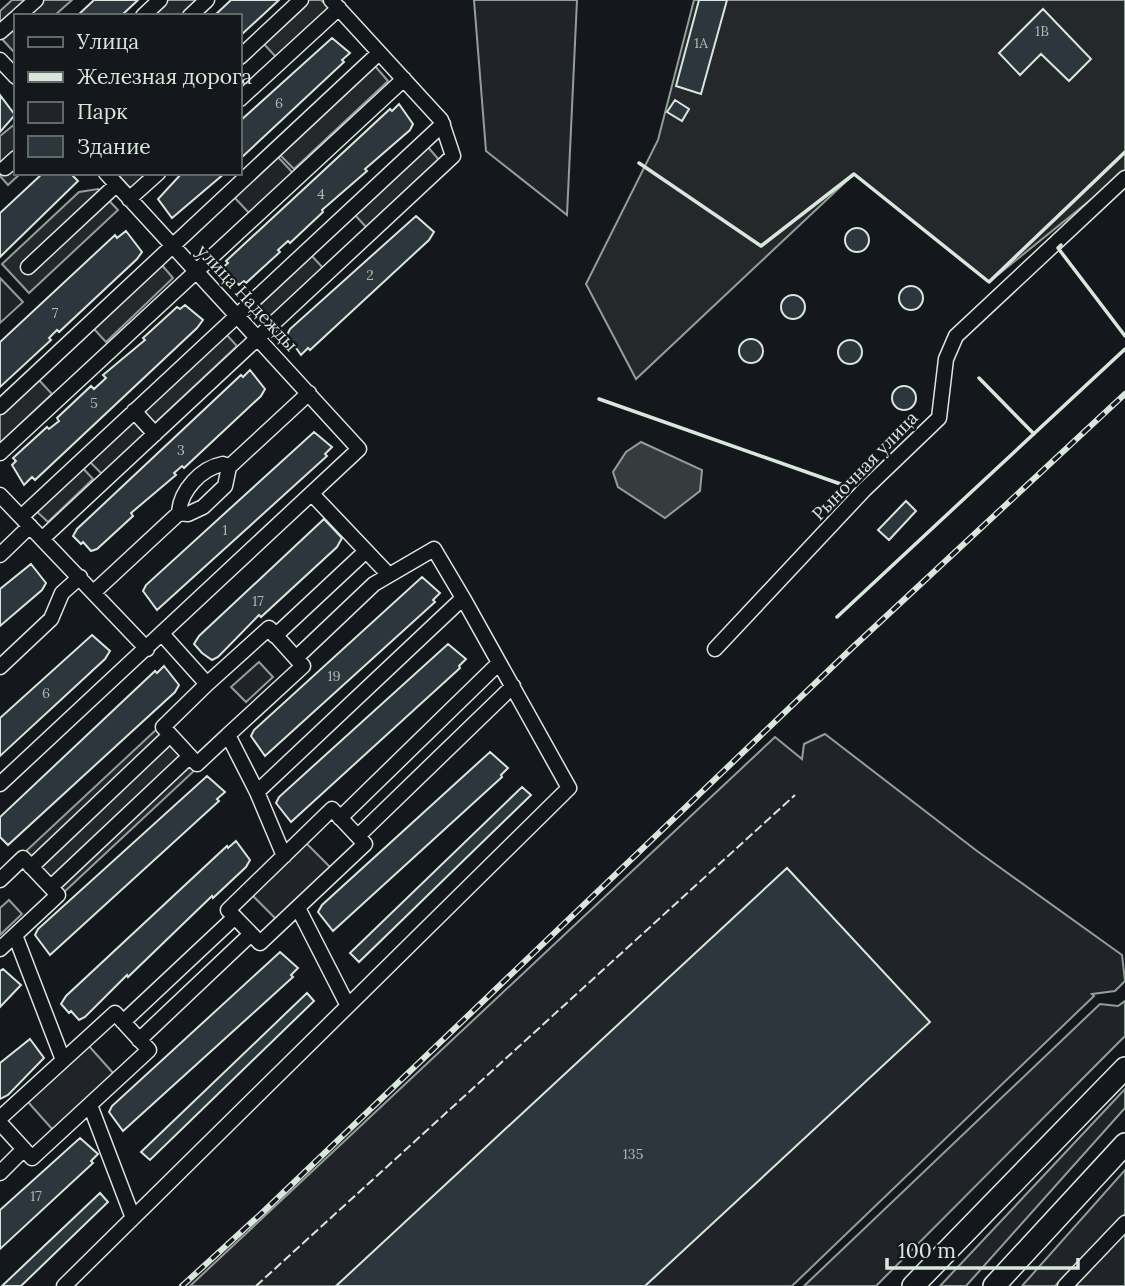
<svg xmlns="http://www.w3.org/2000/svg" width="1125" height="1286" font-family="Lora,serif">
	<rect width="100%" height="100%" fill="#14181c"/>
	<path fill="#202428" stroke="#939e99" stroke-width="2" d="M474,0h103l-10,215 -81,-64z
		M277,156l16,17 -43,41 -16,-17z
		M0,278l23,24 -23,21z
		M131,419l15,16 -43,40 -15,-15z
		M259,662l14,15 -27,25 -15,-15z
		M825,734l152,117 145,104 3,26 -10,10 -23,3 2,2 -302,290h-602l585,-549 27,22 2,-15z
		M306,843l26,26 -55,51 -25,-25z
		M9,900l13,14 -22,21v-27z
		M1125,1001v35l-249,250h-72l296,-282 18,2z
		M88,1045l26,29 -61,56 -25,-28z
		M1125,1089v19l-159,178h-26z
		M1125,1170v44l-70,72h-33z
		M1125,1230v56h-53z"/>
	<path fill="#24282b" stroke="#939e99" stroke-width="2" d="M12,0h60l-18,16h-38l-2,36 -14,-15v-26z
		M165,0h35l-17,16h-30z
		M309,0h12l8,8 -53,49 -13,-14z
		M694,0h431v172l-136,110 -135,-108 -218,205 -50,-95 72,-144z
		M375,66l13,15 -94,88 -14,-14z
		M16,123v50h5l-13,12 -8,-9v-40z
		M427,146l13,15 -73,67 -13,-14z
		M122,173h28l-18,17 -13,-14z
		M98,189l20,21 -89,83 -27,-29 77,-72z
		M311,255l13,14 -59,55 -13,-14z
		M161,264l12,14 -67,64 -12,-13z
		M224,332l13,14 -83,78 -13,-14z
		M38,379l14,15 -52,49v-28z
		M79,464l14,15 -45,43 -15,-14z
		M158,728l38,41 -133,124 -38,-41z"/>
	<path fill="#363b3e" stroke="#939e99" stroke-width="2" d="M641,442l61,28 -2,21 -35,27 -47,-31 -5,-15 13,-20z"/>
	<path fill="#2c363c" stroke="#d8e6dc" stroke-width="2" d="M138,0l-17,16h-44l17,-16z
		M231,0h48l-39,36v-20h-26z
		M727,0l-26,94 -25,-8 23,-86z
		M1043,9l48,50 -22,22 -28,-27 -21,21 -21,-22z
		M332,38l18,15 -8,7 2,2 -104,97v-38z
		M0,95l15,20 -15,17z
		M675,100l14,9 -7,12 -15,-9z
		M399,104l14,20 -3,6 -45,39 2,2 -45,39 1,2 -33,31 -2,-2 -10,9 2,2 -34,31 -2,-2 -5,4 -8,-9 -3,3 -8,-9 8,-7 -2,-2 164,-152 2,2z
		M43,173h27l8,8 -78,76v-44z
		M182,173h43l-53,45 -14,-19z
		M416,216l18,16 -5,8 -119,110 -2,-2 -7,7 -14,-20 3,-6z
		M845 240a12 12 0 1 1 24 0a12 12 0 1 1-24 0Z
		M126,231l16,21 -5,7 -78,73 -2,-2 -8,8 2,2 -51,47v-45l115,-107 2,3z
		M899 298a12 12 0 1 1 24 0a12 12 0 1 1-24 0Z
		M781 307a12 12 0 1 1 24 0a12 12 0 1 1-24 0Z
		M185,305l18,15 -6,8 -162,152 -3,-3 -8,8 -12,-20 4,-4 -3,-3 34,-31 2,2 10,-8 -2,-3 34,-32 3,3 12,-11 -3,-3 42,-35 -2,-2 34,-31 3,2z
		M739 351a12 12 0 1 1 24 0a12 12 0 1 1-24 0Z
		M838 352a12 12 0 1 1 24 0a12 12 0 1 1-24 0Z
		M250,370l15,19 -4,7 -77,72 -2,-2 -8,7 2,2 -45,38 2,3 -36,33 -6,2 -8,-9 -2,2 -8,-8 4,-7 164,-154 2,2z
		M892 398a12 12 0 1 1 24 0a12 12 0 1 1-24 0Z
		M314,432l18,15 -7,7 2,2 -170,154 -14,-19 3,-6z
		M906,501l10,10 -27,29 -11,-10z
		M324,519l18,19 -5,9 -76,70 -2,-2 -41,42 -6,3 -10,-7 -8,-9 5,-8z
		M31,564l15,19 -4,7 -42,36v-37z
		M422,577l18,16 -7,7 2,2 -170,154 -14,-20 3,-6z
		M92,635l18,16 -5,8 -105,97v-38z
		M448,644l18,15 -7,7 1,2 -169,154 -15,-19 3,-6z
		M164,666l15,19 -4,7 -167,153 -8,-8v-20l155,-146 2,2z
		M490,752l18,16 -7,7 1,2 -169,154 -15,-19 4,-7z
		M207,776l18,16 -8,7 2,2 -169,154 -15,-20 3,-6z
		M522,787l9,8 -172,167 -9,-9z
		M236,841l14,19 -4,7 -33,31 -1,-2 -84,81 -1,-2 -42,42 -6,3 -8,-9 -2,2 -8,-9 5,-8 161,-150 1,2z
		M787,868l143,154 -285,264h-309z
		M280,952l18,16 -7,7 2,2 -170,154 -14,-19 3,-6z
		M3,969l18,16 -21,22v-36z
		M307,993l7,8 -164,159 -9,-8z
		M30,1039l14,19 -36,37 -8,4v-36z
		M80,1138l18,16 -7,7 2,2 -93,86v-39z
		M100,1193l8,9 -87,84h-19z"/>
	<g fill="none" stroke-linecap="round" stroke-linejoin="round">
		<defs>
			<path id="minor" d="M18,16l18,-16
				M143,16l17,-16
				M190,16l17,-16
				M0,32l16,-14
				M240,57l61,-57
				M0,60l16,17
				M240,99l99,-91
				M5,168l11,-10
				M129,199l29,-26
				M28,267l88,-82
				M0,407l379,-354
				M134,411l21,23
				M0,453l404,-374
				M312,494l77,81
				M0,495l147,154
				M179,513c1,-22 22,-45 44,-49l6,3
				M21,517l422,-393
				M43,538l410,-382 -12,-36 -110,-120
				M0,555l30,-29
				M95,591l84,-78 9,1 15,-7 22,-21 4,-19 80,-74
				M163,635l44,49 62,-56 34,38 -75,69 29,57 206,-194 -29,-49 -60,35 -78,74
				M275,636l91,-85
				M715,649l150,-160 74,-71 7,-59 10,-23 169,-158
				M0,667l51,-48 11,-26 18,-16
				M207,684l-44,43 34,37 31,-29
				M0,784l359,-335 -253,-276
				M257,792l27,64
				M332,809l33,35 -105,99 -32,-33z
				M340,818l159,-155
				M358,836l155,-150
				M31,867l139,-132
				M0,880l23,-22 35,37 -58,54
				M51,887l139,-131
				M298,908l50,98
				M15,935l48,125
				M123,1022l112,-105
				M139,1040l112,-106
				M90,1105l43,113
				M0,1118l115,-105 34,37 -117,108 -32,-35
				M0,1173l24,-24
				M64,1286l505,-498 -106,-190
				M1065,1286l60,-63"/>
			<path id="highway" d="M913,1286l212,-218
				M994,1286l131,-142"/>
		</defs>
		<use href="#minor" stroke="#d8e6dc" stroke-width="17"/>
		<use href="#highway" stroke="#d8e6dc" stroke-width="24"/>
		<use href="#minor" stroke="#14181c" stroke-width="14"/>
		<use href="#highway" stroke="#14181c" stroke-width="21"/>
		<defs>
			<path id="rail" d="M182,1286l81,-74 589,-564 273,-254"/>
		</defs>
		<use href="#rail" stroke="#d8e6dc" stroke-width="6"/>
		<use href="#rail" stroke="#14181c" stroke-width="3.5" stroke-dasharray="10" stroke-linecap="butt"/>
		<path stroke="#d8e6dc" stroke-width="2" stroke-dasharray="9 3.5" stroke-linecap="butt" d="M256,1286l539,-491"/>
		<path stroke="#d8e6dc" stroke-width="3.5" d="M639,163l122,83 93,-72 135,108 136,-130
			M1061,245l-3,3 67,88
			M979,378l55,56
			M599,399l250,88
			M837,617l288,-268"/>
	</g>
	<g text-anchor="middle" stroke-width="5" stroke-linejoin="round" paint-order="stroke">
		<g font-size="14" fill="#adbab4">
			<text x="1042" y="36">1В</text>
			<text x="701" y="48">1А</text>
			<text x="279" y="108">6</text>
			<text x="321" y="199">4</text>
			<text x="370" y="280">2</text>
			<text x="55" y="318">7</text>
			<text x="94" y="408">5</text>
			<text x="181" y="455">3</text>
			<text x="225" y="535">1</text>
			<text x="258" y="606">17</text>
			<text x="334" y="681">19</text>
			<text x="46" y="698">6</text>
			<text x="633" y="1159">135</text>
			<text x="36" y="1201">17</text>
		</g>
		<g font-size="18" fill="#d8e6dc" stroke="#14181c">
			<text transform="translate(247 298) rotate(47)" y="6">улица Надежды</text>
			<text transform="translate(865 466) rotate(-46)" y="6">Рыночная улица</text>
		</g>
	</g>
	<rect x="14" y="14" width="228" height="161" fill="#14181c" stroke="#626a69" stroke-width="2"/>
	<rect x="28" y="37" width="35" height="10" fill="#14181c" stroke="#626a69" stroke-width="2"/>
	<text x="77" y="49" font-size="21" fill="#d8e6dc">Улица</text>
	<rect x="28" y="72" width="35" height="10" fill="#d8e6dc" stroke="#626a69" stroke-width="2"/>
	<text x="77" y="84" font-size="21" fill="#d8e6dc">Железная дорога</text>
	<rect x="28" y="102" width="35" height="21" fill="#202428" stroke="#626a69" stroke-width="2"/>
	<text x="77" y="119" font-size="21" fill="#d8e6dc">Парк</text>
	<rect x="28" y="136" width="35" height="21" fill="#2c363c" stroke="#626a69" stroke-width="2"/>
	<text x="77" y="154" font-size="21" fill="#d8e6dc">Здание</text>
	<path d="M887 1258v10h191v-10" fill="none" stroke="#d8e6dc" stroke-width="3.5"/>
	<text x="898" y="1258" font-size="21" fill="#d8e6dc" stroke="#14181c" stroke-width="5" paint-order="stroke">100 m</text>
</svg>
